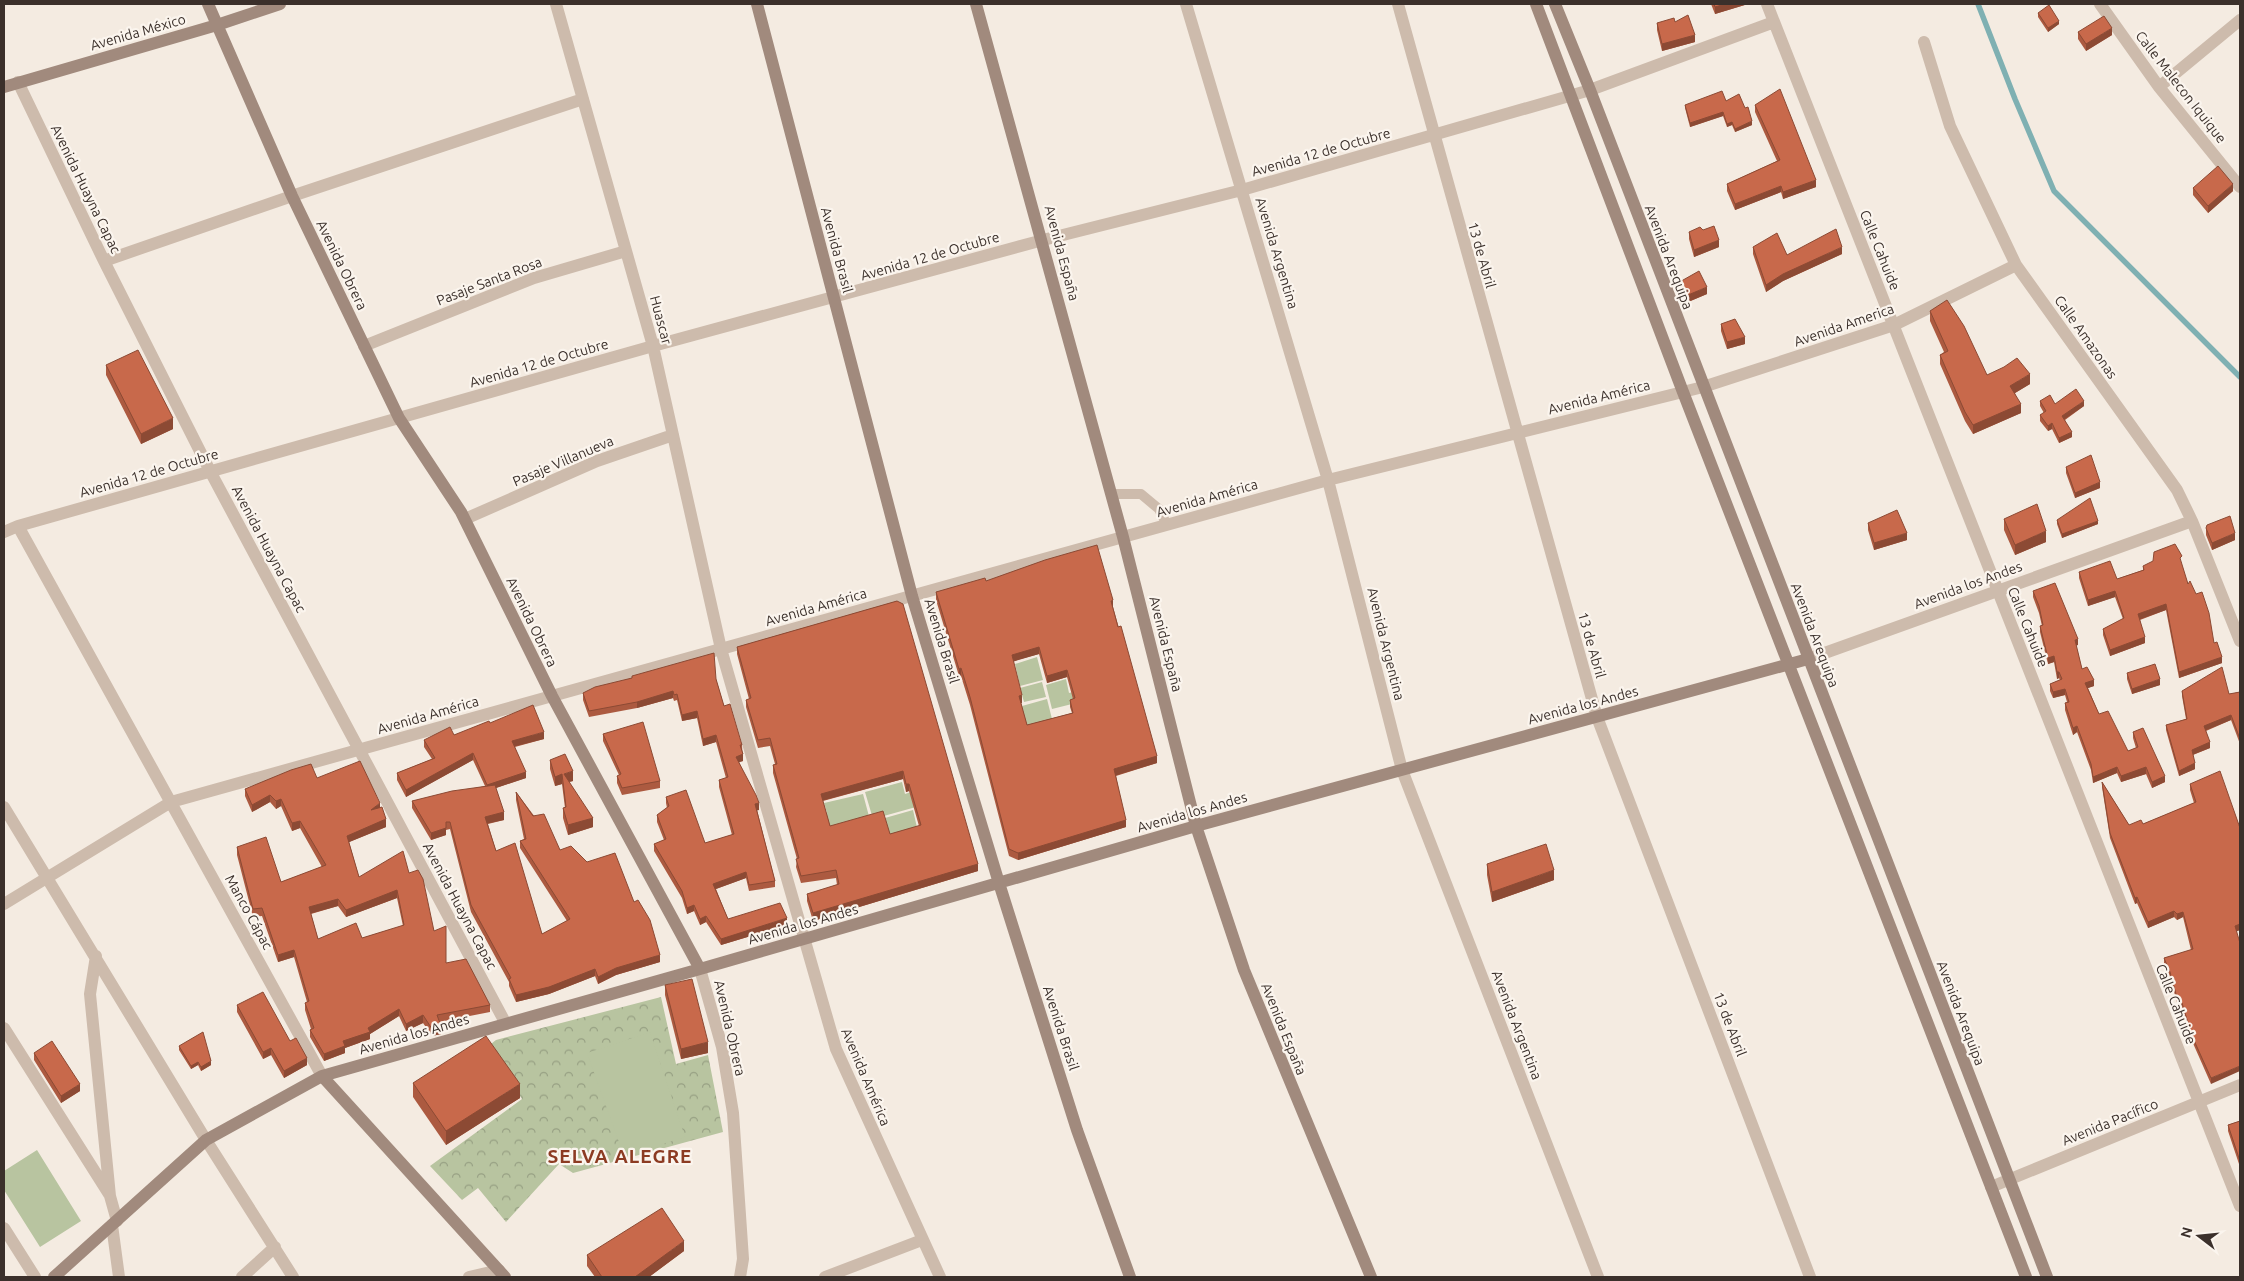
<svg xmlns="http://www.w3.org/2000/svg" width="2244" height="1281" font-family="Ubuntu,sans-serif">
	<defs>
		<pattern id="forest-crowns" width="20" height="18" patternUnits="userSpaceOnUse" patternTransform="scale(1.25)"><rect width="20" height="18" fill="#b8c4a0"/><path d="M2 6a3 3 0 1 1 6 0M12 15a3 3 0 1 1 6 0" fill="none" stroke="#97a083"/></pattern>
	</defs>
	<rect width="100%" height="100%" fill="#f4ebe1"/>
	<path fill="url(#forest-crowns)" d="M661,997l15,67 32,-9 15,77 -150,41 -14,-9 -53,58 -28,-34 -16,12 -32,-34 92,-67 -35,-52 9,-7z"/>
	<path fill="#b8c4a0" d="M1037,657l6,23 -23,6 -5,-22z
		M1066,679l3,14 8,-2 3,11 -28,7 -6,-24z
		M1042,682l4,15 -22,5 -4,-14z
		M1047,699l6,24 -25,7 -6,-24z
		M902,782l3,12 6,-2 5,15 -43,12 -8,-27z
		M863,794l7,26 -47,12 -4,-17 8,-2 -3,-10z
		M913,810l5,22 -28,7 -5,-21z
		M650,1032l35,105 -61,19 -37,-103z
		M37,1150l44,71 -41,26 -36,-57v-19z"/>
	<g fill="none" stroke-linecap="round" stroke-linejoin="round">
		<path stroke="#7fb0b2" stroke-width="5.5" d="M1978,4l37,95 39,92 186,186"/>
		<path stroke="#cdbbac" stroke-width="10" d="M1112,494h29l18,15 8,16"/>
		<path stroke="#cdbbac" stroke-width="12" d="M556,4l97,342 68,303 115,400 104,228
			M1186,4l142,476 74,290 196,507
			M1398,4l199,713 213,560
			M1767,4l473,1202
			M2100,4l59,83 81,100
			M1924,42l26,84 66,139 161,225 15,31 48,120
			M18,82l86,179 106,210 296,553
			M2159,87l81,-67
			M104,261l188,-65 291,-97
			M364,346l170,-68 92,-27
			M465,519l132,-58 76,-26
			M18,526l304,550
			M4,532l14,-6 635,-180 390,-106 199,-50 191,-55 157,-45 184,-68
			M1808,659l384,-138
			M4,807l202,333 87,137
			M4,904l167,-102 1157,-322 375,-93 191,-62 122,-60
			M96,956l-6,38 20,202 7,25
			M700,969l22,78 11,66 10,146 -3,18
			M4,1028l105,166
			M1991,1187l249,-102
			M112,1225l7,52
			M4,1228l31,49
			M242,1277l33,-30
			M469,1277l30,-7
			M825,1277l97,-37"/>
		<path stroke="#a18a7d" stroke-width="12" d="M208,4l84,192 107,222 62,94 91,184 148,273
			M757,4l155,592 87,287 78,247 53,147
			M976,4l147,533 73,289 48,144 127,307
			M1536,4l147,388 343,885
			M1555,4l35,86 457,1187
			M4,87l213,-62 63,-21
			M322,1076l183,201
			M54,1277l152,-137 116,-64 378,-107 496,-143 612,-167"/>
	</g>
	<path fill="#ac5a40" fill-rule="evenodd" d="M1711,4h37l-33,10z
		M2038,13l21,11 -11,8 -10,-15z
		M1675,22l20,20 -33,9 -5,-21v-7z
		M2078,32l34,3 -26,16 -8,-12z
		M1726,101l26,24 -17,7 -3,-7 -5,2 -4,-11 -33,11 -5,-19v-3z
		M1755,105l61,82 -33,12 -2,-7 -46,18 -8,-19v-7l50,-23 -22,-49z
		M2193,188l40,3 -25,22 -15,-18z
		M1703,230l16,17 -25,10 -5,-18v-7z
		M1753,247l34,8 55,-1 -59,27 -17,11 -13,-38z
		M1676,284l31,10 -26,11 -5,-14z
		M1930,311l57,64 43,9 -15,9 6,20 -48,21 -8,-13 -25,-57v-9l4,-3 -14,-31z
		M1721,324l24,20 -18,5 -6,-18z
		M106,365l67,64 -32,15 -35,-69z
		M2040,401l15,3 29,2 -19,14 7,17 -13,6 -7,-14 -4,2 -8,-10v-6l4,-2 -4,-7z
		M2066,467l34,21 -25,10 -9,-25z
		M2004,519l42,23 -31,13 -11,-25z
		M2057,520l41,4 -36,14 -5,-14z
		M1868,523l39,17 -33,10 -6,-20z
		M2206,528l29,12 -23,10 -6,-15z
		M2182,562l-1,1 7,21 34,79 -43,15 -13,-68 -26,10 5,23 -35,13 -7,-21v-6l20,-10 -8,-22 -27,9 -9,-28v-6l38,7 26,-9v-4z
		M986,581l127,26 44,156 -41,13 10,51 -108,33 -9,-4 -39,-151 -9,-29h-2l-23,-76v-8zM1039,654l8,29 20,-6 6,22 -3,1v7l2,6 -45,12 -6,-22h1l-9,-42z
		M2033,591l45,54h-2l6,24 12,17 -6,2 11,26 29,37 8,-3 -3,-10v-6l32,50 -13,6 -6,-14 -25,8 -4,-9 -24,10 -2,-13 -14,-38 -4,3 -8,-25v-7l2,-1 -2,-7 -12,3 -3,-7v-7l10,-4 -1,-2 -2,1 -3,-17 -6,2 -8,-32v-6h2l-3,-13 -6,-16z
		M897,601l81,270 -165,50 -6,-20v-7l30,-9 -1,-7 -35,5 -5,-16 1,-8 -24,-86v-8l2,-1 -5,-18 -12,2 -12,-41v-7l3,-1 -12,-45v-7zM903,779l3,13 3,-1 10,35 -29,8 -60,-8 -7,-25z
		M2127,673l33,12 -28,9 -5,-15z
		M632,676l84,3 8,27 18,39 1,16 -4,1 20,48h-2l18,71v6l-26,4 -3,-13 -30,11 12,30 59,6 -66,20 -15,-23 -6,3 -6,-14 -7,3 -5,-16 -28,-47v-7l10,-4 -7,-18v-7l10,-7 -1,-5v-6l39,46 27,-8 -13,-48v-7l7,-2 -10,-36 -13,4 -6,-28 -15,3 -5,-21 -3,1 -1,-3 -36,10 -48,9 -6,-17v-7l49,-15z
		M2182,691l47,3 11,-2v52l-9,-24 -25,11 4,17 -17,7 2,14 -16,7 -13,-46v-5l20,-6 -4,-23z
		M490,723l54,16 -29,8 11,31 -30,10 8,32 -16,4 8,27 46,83 25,-13 -47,-73v-7l4,-2 -8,-39v-8l44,58 27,12 47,40 26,60 -44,13 -18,9 -3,-8 -46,18 -33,8 -7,-16v-4l-38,-70 -21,-83 -4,1v5l-15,5 -19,-32v-7l73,-15 -12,-26 -67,37 -9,-17v-7l35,-14 -8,-12v-7l30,-5z
		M603,734l57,47v7l-38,7 -5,-12v-7l2,-1 -16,-34z
		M550,760l23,21 -4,1 24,45 -25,8 -5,-17v-10h2l-3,-24 -7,2 -5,-17z
		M317,778l63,30 6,19 -37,15 10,35 50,-4 25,58 12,32 44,42v7l-51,10 2,12 -9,2 -9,-13 -17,8 -7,-15 -29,18v5l-25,9v5l-21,8 -14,-24v-7l1,-1 -6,-19v-7l2,-1 -13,-45 -16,5 -16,-46 -9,1 -16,-62v-8l44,35 41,-15 -22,-39 -8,3 -11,-25 -5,3 -6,-7 -18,10 -7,-16v-7zM397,898l6,28 -41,12 -44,1 -7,-25 27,-8 8,11z
		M2102,782l27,43 14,-1 51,-21 -4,-13v-6l50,44v102l-4,1 -25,153 -19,-43 -10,-32 -3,1 -9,-33 -6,-14v-5l27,-8 -8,-33 -6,3 -3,-3 -26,11 -11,-25 -2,1 -25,-66 -8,-51z
		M1487,864l67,16 -62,22 -5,-27z
		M665,985l43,68 -27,6 -16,-64z
		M237,1005l53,36 17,24 -23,13 -13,-23 -8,4 -26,-47z
		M179,1046l32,19 -10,6 -3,-6 -7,4 -12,-19z
		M34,1053l46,38 -19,12 -27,-43z
		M413,1083l107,15 -74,47 -33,-48z
		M2240,1121v46l-12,-36v-6z
		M684,1251l-35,26h-54l-8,-11v-11z"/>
	<path fill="#8c4a34" d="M1725,4h23l-33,10v-7z
		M2059,21v3l-11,8v-4z
		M2112,28v7l-26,16v-7z
		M1695,35v7l-33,9v-7z
		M1723,112v4l-33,11v-4z
		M1752,121v4l-17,7v-3z
		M1732,122v3l-5,2v-3z
		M1816,180v7l-33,12v-7z
		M2233,184v7l-25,22v-7z
		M1781,186v6l-46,18v-6z
		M1719,240v7l-25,10v-7z
		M1842,247v7l-59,27 -17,11v-7l17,-11z
		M1707,287v7l-26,11v-7z
		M1745,337v7l-18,5v-7z
		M2030,374v10l-20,12v-10z
		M2084,401v5l-22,15v-5z
		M2021,404v9l-48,21v-9z
		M173,418v11l-32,15v-10z
		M2052,423v6l-4,2v-5z
		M2072,432v5l-13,6v-5z
		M2100,482v6l-25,10v-5z
		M2098,521v3l-36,14v-4z
		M2046,531v11l-31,13v-10z
		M1907,533v7l-33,10v-7z
		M2235,533v7l-23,10v-7z
		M2115,591v6l-27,9v-6z
		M1113,600v7l-2,1v-7z
		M2166,604v6l-28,10v-6z
		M2145,637v6l-35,13v-6z
		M2078,639v6l-3,1v-6z
		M1039,647v7l-27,8v-7z
		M2054,656v6l-6,2v-6z
		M2222,657v6l-43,15v-6z
		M961,668v8h-2v-7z
		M1067,670v7l-20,6v-7z
		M2057,672h2v6l-2,1z
		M2160,679v6l-28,9v-5z
		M2094,680v6l-9,3v-6z
		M2065,689v6l-12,3v-6z
		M673,691v7l-36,10v-6z
		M1022,695v8h-3v-7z
		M697,711v7l-15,3v-6z
		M2231,715v5l-27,11v-5z
		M2077,726v6l-4,3v-7z
		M544,732v7l-32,8v-6z
		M716,735v7l-13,4v-7z
		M2210,742v6l-18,7v-5z
		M473,753v7l-67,37v-7z
		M743,754v7l-7,2v-6z
		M1157,756v7l-43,13v-7z
		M2195,763v6l-16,7v-5z
		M2117,767v6l-24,10v-6z
		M2146,767v7l-25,8v-6z
		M573,771v10l-9,2v-9z
		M903,771v8l-82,22v-7z
		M526,772v6l-39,13v-6z
		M562,774v10l-7,2v-9z
		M2165,776v6l-13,6v-6z
		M906,784h3v7l-3,1z
		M270,795v7l-18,10v-7z
		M281,799v7l-5,3v-8z
		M380,803v8l-9,-1z
		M759,803v7l-4,1v-7z
		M504,812v8l-19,4v-7z
		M593,818v9l-25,8v-10z
		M386,819v8l-39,16v-7z
		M1126,820v7l-108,33v-7z
		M300,821v7l-8,3v-8z
		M446,828v7l-15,5v-7z
		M978,864v7l-165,50v-8z
		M1554,870v10l-62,22v-10z
		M746,872v6l-33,12v-6z
		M397,890v8l-51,19v-7z
		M2137,897v6l-2,1v-6z
		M338,899v7l-29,8v-7z
		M694,905v6l-7,3v-6z
		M2174,911v6l-26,11v-6z
		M2183,912v5l-6,3v-6z
		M706,916v6l-6,3v-6z
		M787,918v7l-66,20v-6z
		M2240,924v6l-5,2v-6z
		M294,950v7l-16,5v-7z
		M660,955v7l-44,13 -18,9v-7l18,-9z
		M595,969v7l-46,18 -33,8v-7z
		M2182,1003v6l-3,1v-5z
		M399,1009v7l-29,18v5l-25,9v5l-21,8v-7l19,-13 25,-13z
		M423,1015v8l-17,8v-7z
		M441,1026v8l-9,2v-7z
		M708,1042v11l-27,6v-10z
		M271,1048v7l-8,4v-7z
		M307,1058v7l-23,13v-7z
		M211,1061v4l-10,6v-4z
		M198,1062v3l-7,4v-3z
		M2240,1066v5l-29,13v-6z
		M80,1084v7l-19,12v-7z
		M520,1084v14l-74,47v-14z
		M684,1241v10l-35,26h-14z"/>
	<path fill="#c8694b" stroke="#8c4a34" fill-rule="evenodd" d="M1714,4h11l-10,3z
		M2049,5l10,16 -11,7 -10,-15z
		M1688,15l7,20 -33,9 -5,-21 17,-5 1,4z
		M2104,16l8,12 -26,16 -8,-12z
		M1780,89l36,91 -33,12 -2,-6 -46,18 -8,-20 53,-24 -25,-55z
		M1722,91l4,10 13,-7 6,14 3,-1 4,14 -17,8 -3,-7 -5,2 -4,-12 -33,11 -5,-18z
		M2218,166l15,18 -25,22 -15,-18z
		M1714,226l5,14 -25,10 -5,-18 11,-5 3,3z
		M1836,229l6,18 -59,27 -17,11 -13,-38 24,-14 10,22z
		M1699,271l8,16 -26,11 -5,-14z
		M1947,300l17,26 23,49 17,-8 13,-9 13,16 -20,12 11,18 -48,21 -8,-13 -25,-57 8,-4 -18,-40z
		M1735,319l10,18 -18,5 -6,-18z
		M138,350l35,68 -32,16 -35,-69z
		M2076,389l8,12 -22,15 10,16 -13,6 -7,-15 -4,3 -8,-11 6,-4 -6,-10 10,-6 5,9z
		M2091,455l9,27 -25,11 -9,-26z
		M2090,498l8,23 -36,13 -5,-14z
		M2037,504l9,27 -31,14 -11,-26z
		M1897,510l10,23 -33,10 -6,-20z
		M2230,516l5,17 -23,10 -6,-15 1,-3z
		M2175,544l7,12 -2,2 8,26 2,-3 6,13 6,-2 7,21 5,30 3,-1 5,15 -43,15 -13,-68 -28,10 7,23 -35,13 -7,-21 21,-11 -9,-27 -27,9 -9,-28 31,-11 7,18 27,-9 -1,-4 10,-5 1,-9z
		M1097,545l16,55 -2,1 7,26 3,-1 36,130 -43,13 12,51 -108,33 -9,-4 -39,-152 -9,-29 -2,1 -23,-77 49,-14 1,3 59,-21zM1039,647l8,29 20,-6 8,28 -5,2 3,13 -46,12 -8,-29 3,-1 -10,-40z
		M2055,583l23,56 -3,1 7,29 5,-2 7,13 -9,3 14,31 9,-3 20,40 10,-4 -5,-15 10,-4 22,48 -13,6 -6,-15 -25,9 -4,-9 -24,10 -2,-13 -14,-38 -4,2 -8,-25 4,-1 -4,-13 -12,3 -3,-8 12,-5 -3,-7h-2l-3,-16 -6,2 -8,-32 3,-1 -4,-19 -6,-15z
		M897,601l6,3 75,260 -165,49 -6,-19 32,-10 -3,-14 -35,6 -5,-17 3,-1 -26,-93 4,-1 -7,-26 -12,2 -12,-40 5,-2 -14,-51zM903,771l3,13h3l12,41 -31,9 -7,-23 -53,15 -9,-32z
		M714,653l2,26 8,27 6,-2 12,41h-2l3,9 -7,3 20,38 3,8 -4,1 20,77 -26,4 -3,-13 -33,12 15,35 52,-16 7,15 -66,21 -15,-23 -6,3 -6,-14 -7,3 -5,-17 -28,-47 12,-5 -9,-24 12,-9 -3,-9 20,-7 19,53 29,-9 -15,-54 9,-3 -12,-42 -13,4 -6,-28 -15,4 -5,-21 -3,1 -1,-4 -36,11 -48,9 -6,-18 12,-6 37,-9v-2z
		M2155,664l5,15 -28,10 -5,-16z
		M2222,667l7,27 11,-2v47l-9,-24 -27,11 6,16 -18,8 3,13 -16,8 -13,-46 21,-6 -5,-28z
		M533,705l11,27 -32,9 14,31 -39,13 -14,-32 -67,37 -9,-17 38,-15 -11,-18 26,-13 4,8 35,-14 1,2z
		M643,722l17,59 -38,7 -5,-12 4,-2 -18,-40z
		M565,754l8,17 -9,3 29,44 -25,7 -5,-17 3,-1 -4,-33 -7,3 -5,-17z
		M360,761l20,42 -9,7 11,-3 4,12 -39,17 12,41 44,-26 6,22 9,-3 5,9 11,52 12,-5v37l20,-4 24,46 -53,10 4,11 -9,3 -9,-14 -17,9 -7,-15 -31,19 2,4 -27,9 2,5 -21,8 -14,-24 4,-2 -9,-25 4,-2 -15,-51 -16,5 -16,-47 -9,1 -16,-62 29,-10 15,45 45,-17 -26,-44 -8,2 -11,-24 -5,2 -6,-6 -18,10 -7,-16 46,-19 20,-6 6,14zM397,890l7,35 -42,13 -6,-15 -38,16 -9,-32 29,-8 8,11z
		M2220,771l20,57v96l-5,2 5,17v123l-29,12 -19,-42 -10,-33 -3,2 -9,-33 -6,-14 29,-9 -10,-37 -6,2 -3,-3 -26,11 -11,-25 -2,1 -25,-65 -8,-51 27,43 12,-5 2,4 53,-22 -6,-18z
		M495,785l9,27 -19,5 11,34 19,-8 27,91 28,-15 -50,-78 6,-2 -10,-47 17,24 11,-2 16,36 11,-4 16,16 28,-9 19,49 4,-2 12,20 10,35 -44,13 -18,9 -3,-8 -46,18 -33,8 -7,-16 2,-1 -40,-73 -21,-83h-4v6l-15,5 -19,-32 40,-10z
		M1546,844l8,26 -62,22 -5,-28z
		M692,979l16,63 -27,7 -16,-64z
		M263,992l27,49 6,-3 11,20 -23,13 -13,-23 -8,4 -26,-47z
		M203,1032l8,29 -10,6 -3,-5 -7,4 -12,-20z
		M486,1036l34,48 -74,47 -33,-48z
		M52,1041l28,43 -19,12 -27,-43z
		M2240,1121v40l-12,-36z
		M662,1208l22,33 -49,36h-33l-15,-22z"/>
	<g text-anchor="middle" stroke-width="4.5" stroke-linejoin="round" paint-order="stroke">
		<g font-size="14" fill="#3b302b" stroke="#fbf5ee">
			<text transform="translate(138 32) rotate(-16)" y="5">Avenida México</text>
			<text transform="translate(2181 87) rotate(52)" y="5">Calle Malecon Iquique</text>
			<text transform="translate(1321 152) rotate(-16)" y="5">Avenida 12 de Octubre</text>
			<text transform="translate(86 189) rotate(64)" y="5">Avenida Huayna Capac</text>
			<text transform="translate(837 250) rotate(75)" y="5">Avenida Brasil</text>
			<text transform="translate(1880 250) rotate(68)" y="5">Calle Cahuide</text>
			<text transform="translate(1062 253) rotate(75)" y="5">Avenida España</text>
			<text transform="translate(1277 253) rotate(73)" y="5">Avenida Argentina</text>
			<text transform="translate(1482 255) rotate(74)" y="5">13 de Abril</text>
			<text transform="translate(930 256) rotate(-16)" y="5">Avenida 12 de Octubre</text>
			<text transform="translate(1669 257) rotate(69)" y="5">Avenida Arequipa</text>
			<text transform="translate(342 265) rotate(64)" y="5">Avenida Obrera</text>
			<text transform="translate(489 281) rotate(-21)" y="5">Pasaje Santa Rosa</text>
			<text transform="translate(661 320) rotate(75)" y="5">Huascar</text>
			<text transform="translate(1844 325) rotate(-19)" y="5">Avenida America</text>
			<text transform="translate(2086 337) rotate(55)" y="5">Calle Amazonas</text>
			<text transform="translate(539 363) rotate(-16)" y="5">Avenida 12 de Octubre</text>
			<text transform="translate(1599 397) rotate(-14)" y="5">Avenida América</text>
			<text transform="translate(563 461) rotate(-23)" y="5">Pasaje Villanueva</text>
			<text transform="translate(149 473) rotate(-16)" y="5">Avenida 12 de Octubre</text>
			<text transform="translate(1207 498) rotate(-16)" y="5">Avenida América</text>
			<text transform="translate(269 549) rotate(62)" y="5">Avenida Huayna Capac</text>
			<text transform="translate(1968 585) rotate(-20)" y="5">Avenida los Andes</text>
			<text transform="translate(816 607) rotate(-16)" y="5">Avenida América</text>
			<text transform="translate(532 622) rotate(64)" y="5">Avenida Obrera</text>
			<text transform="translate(2028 627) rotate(68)" y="5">Calle Cahuide</text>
			<text transform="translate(1815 635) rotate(69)" y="5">Avenida Arequipa</text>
			<text transform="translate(942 641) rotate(73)" y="5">Avenida Brasil</text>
			<text transform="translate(1166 644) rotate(76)" y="5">Avenida España</text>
			<text transform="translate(1386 644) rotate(76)" y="5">Avenida Argentina</text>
			<text transform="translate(1592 645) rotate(74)" y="5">13 de Abril</text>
			<text transform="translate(1583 705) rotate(-15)" y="5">Avenida los Andes</text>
			<text transform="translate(428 715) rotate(-16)" y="5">Avenida América</text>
			<text transform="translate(1192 812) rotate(-16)" y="5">Avenida los Andes</text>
			<text transform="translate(460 906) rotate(62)" y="5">Avenida Huayna Capac</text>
			<text transform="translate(249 912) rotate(61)" y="5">Manco Cápac</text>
			<text transform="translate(803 924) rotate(-16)" y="5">Avenida los Andes</text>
			<text transform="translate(2176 1004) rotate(68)" y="5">Calle Cahuide</text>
			<text transform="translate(1961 1013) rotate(69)" y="5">Avenida Arequipa</text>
			<text transform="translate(1730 1024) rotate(69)" y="5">13 de Abril</text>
			<text transform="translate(1517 1025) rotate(69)" y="5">Avenida Argentina</text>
			<text transform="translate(730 1028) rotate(77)" y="5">Avenida Obrera</text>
			<text transform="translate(1061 1028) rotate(72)" y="5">Avenida Brasil</text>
			<text transform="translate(1284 1029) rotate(68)" y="5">Avenida España</text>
			<text transform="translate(414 1034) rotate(-16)" y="5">Avenida los Andes</text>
			<text transform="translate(866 1077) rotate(67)" y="5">Avenida América</text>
			<text transform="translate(2110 1122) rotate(-22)" y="5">Avenida Pacífico</text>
		</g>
		<g font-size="19" font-weight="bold" letter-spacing="1" fill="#8c3b22" stroke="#fbf5ee">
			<text x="620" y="1163">SELVA ALEGRE</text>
		</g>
	</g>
	<rect width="2244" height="1281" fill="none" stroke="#3b302b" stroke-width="10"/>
	<g transform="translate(2199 1236) rotate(286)" stroke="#fbf5ee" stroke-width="4" paint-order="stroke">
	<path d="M0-4L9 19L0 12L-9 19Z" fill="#3b302b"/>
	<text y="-8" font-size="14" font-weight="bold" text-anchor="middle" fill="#3b302b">N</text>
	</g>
</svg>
